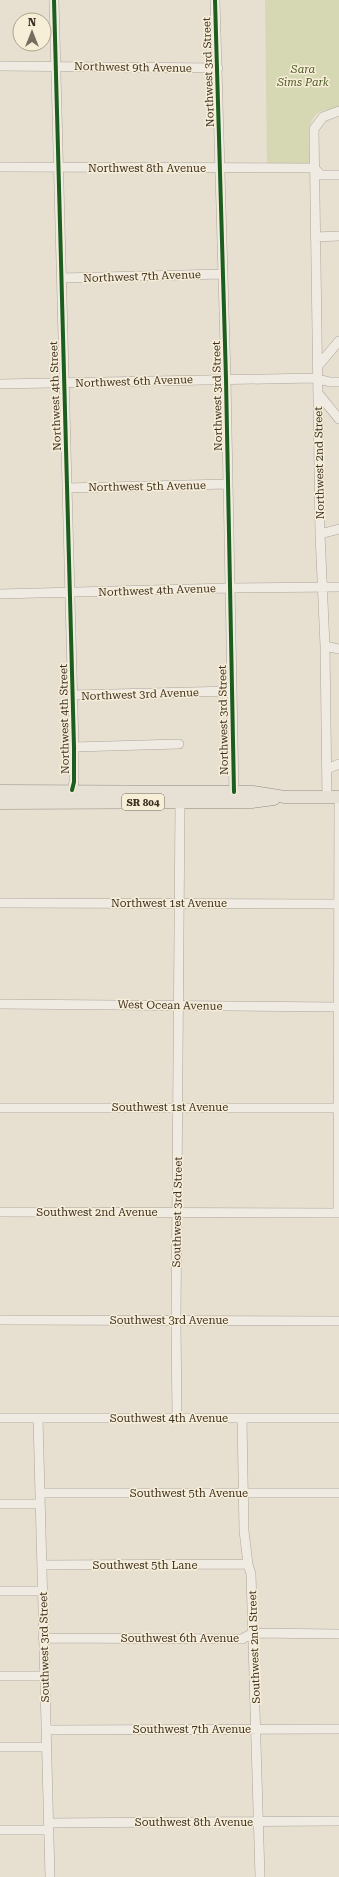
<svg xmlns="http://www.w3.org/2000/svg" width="339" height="1877" font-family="'Roboto Serif',serif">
	<rect width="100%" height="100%" fill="#e7e0d1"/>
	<path fill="#d6d7b3" d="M265,0h74v107c-7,2 -16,3 -21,6 -14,9 -8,37 -8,51l-43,1z"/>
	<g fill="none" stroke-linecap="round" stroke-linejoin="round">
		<defs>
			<path id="minor" d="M54,0l20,747v35l-2,8
				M215,0l11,379 8,413
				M0,66l218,2
				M0,167l314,1 7,7h18
				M315,237l24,-1
				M61,278l162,-4
				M317,367l22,-26
				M0,384l314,-6 16,4h9
				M318,393l21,26
				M67,488l160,-4
				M320,534l19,-5
				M0,594l229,-6 110,-1
				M325,646l14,3
				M73,695l159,-4
				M74,747l105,-3
				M327,769l12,-5
				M327,797l-2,-151 -5,-112 -6,-405 9,-12 16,-6
				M0,903l339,1
				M0,1004l339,3
				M0,1108h339
				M0,1212l339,1
				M338,1213l1,-416
				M0,1320l339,1
				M0,1418h339
				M38,1418l12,459
				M177,1418l-1,-98 4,-518
				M242,1418l2,113 4,33 3,10 9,303
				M40,1493h299
				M0,1504h40
				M42,1565l206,-1
				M0,1591h42
				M43,1638l199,1 11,-6 86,1
				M0,1676h44
				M46,1730l293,-1
				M0,1747h46
				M48,1823l291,-2
				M0,1830h48"/>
			<path id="major" d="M0,791l253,1 32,5h54
				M0,803l252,-1 22,-3"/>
		</defs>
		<use href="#minor" stroke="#ada599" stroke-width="10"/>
		<use href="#major" stroke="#928b80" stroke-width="13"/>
		<use href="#minor" stroke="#efebe3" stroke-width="9"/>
		<use href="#major" stroke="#e6e1d4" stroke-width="12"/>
		<defs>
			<path id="cycleway" d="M54,0l20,747v35l-2,8
				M215,0l11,379 8,413"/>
		</defs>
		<use href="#cycleway" stroke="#f7eed8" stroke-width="6"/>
		<use href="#cycleway" stroke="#1b5e20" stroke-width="4"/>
	</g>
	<g text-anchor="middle" stroke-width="3" stroke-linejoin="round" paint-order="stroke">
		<rect fill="#f7eed8" stroke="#756857" stroke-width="1" x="122" y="794" width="42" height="16" rx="3"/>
		<g font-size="10" font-weight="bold" fill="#3d2e20">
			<text x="143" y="806">SR 804</text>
		</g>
		<g font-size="11" fill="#3d2e20" stroke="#f7eed8">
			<text transform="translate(133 67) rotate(1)" y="4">Northwest 9th Avenue</text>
			<text transform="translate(208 72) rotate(-92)" y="4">Northwest 3rd Street</text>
			<text x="147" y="172">Northwest 8th Avenue</text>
			<text transform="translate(142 276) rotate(-2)" y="4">Northwest 7th Avenue</text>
			<text transform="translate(134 381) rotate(-2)" y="4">Northwest 6th Avenue</text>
			<text transform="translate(55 396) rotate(-92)" y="4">Northwest 4th Street</text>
			<text transform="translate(217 396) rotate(-91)" y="4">Northwest 3rd Street</text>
			<text transform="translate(319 463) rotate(-91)" y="4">Northwest 2nd Street</text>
			<text transform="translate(147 486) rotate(-1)" y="4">Northwest 5th Avenue</text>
			<text transform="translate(157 590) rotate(-2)" y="4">Northwest 4th Avenue</text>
			<text transform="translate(140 694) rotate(-2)" y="4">Northwest 3rd Avenue</text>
			<text transform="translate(64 719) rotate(-91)" y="4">Northwest 4th Street</text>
			<text transform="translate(223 720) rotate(-91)" y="4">Northwest 3rd Street</text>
			<text x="169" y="907">Northwest 1st Avenue</text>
			<text transform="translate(170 1005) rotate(1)" y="4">West Ocean Avenue</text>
			<text x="170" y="1111">Southwest 1st Avenue</text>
			<text x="97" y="1216">Southwest 2nd Avenue</text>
			<text transform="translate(177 1212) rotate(-89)" y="4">Southwest 3rd Street</text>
			<text x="169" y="1324">Southwest 3rd Avenue</text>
			<text x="169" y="1422">Southwest 4th Avenue</text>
			<text x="189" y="1497">Southwest 5th Avenue</text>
			<text x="145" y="1569">Southwest 5th Lane</text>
			<text x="180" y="1642">Southwest 6th Avenue</text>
			<text transform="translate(44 1647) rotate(-91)" y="4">Southwest 3rd Street</text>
			<text transform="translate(254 1647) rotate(-92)" y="4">Southwest 2nd Street</text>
			<text x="192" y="1733">Southwest 7th Avenue</text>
			<text x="194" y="1826">Southwest 8th Avenue</text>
		</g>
		<g font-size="11" font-style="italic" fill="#4d5a26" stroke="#f7eed8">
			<text x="303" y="73">Sara<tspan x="303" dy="13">Sims Park</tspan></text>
		</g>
	</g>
	<g transform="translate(32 32)"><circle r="19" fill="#f7eed8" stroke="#ada18e"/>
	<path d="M0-3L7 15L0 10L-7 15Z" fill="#786c5e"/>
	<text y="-6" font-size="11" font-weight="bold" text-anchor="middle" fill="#3d2e20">N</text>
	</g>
</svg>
